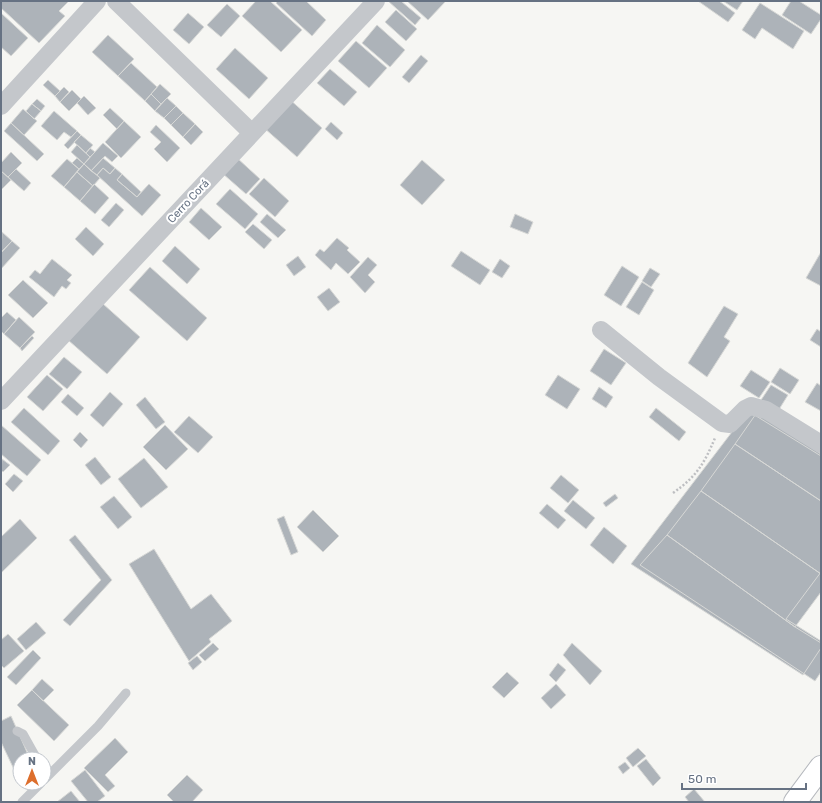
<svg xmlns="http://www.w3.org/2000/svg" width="822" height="803" font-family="Rubik,sans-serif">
	<rect width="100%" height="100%" fill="#f6f6f3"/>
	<path fill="#adb3b9" stroke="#d7d8d6" d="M1,1h68l-10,10 6,5 -26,27 -38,-35z
		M256,1h14l32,29 -21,22 -39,-36z
		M278,1h28l20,19 -14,16 -36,-33z
		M388,1h13l20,17 -6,7z
		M407,1h37l1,1 -17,18z
		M698,1h21l16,12 -7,9z
		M723,1h20l-6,9z
		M791,1h8l22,14v4l-10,15 -29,-19z
		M760,3l44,28 -11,18 -31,-21 -7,11 -13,-9z
		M227,4l13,12 -19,21 -14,-12z
		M396,10l21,19 -11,12 -21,-19z
		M1,13l27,25 -17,18 -10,-9z
		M188,13l16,14 -15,17 -16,-14z
		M377,25l28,25 -15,17 -28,-24z
		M108,35l26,24 -16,17 -26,-24z
		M356,41l31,27 -18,20 -31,-27z
		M235,48l33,30 -19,21 -33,-30z
		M421,55l7,6 -19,22 -7,-6z
		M131,63l26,24 -12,14 -27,-25z
		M330,69l27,23 -13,14 -27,-23z
		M48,80l12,11 -5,5 -12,-11z
		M160,84l11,10 -10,10 -10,-10z
		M64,87l5,5 -9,10 -5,-6z
		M72,90l9,9 -12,12 -9,-9z
		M151,94l10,10 -6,7 -10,-10z
		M84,96l12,12 -8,7 -11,-12z
		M167,98l9,8 -12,12 -9,-7z
		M288,98l34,30 -25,29 -34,-30z
		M37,99l8,7 -4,5 -9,-7z
		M32,104l9,7 -7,8 -8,-8z
		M176,106l7,7 -12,12 -7,-7z
		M110,108l14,13 -7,8 -14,-14z
		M23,109l14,12 -13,14 -13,-12z
		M54,111l23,20 -6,6 -7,-5 -7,8 -16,-14z
		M183,113l12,11 -12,13 -12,-12z
		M124,121l17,16 -20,21 -16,-16z
		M331,122l12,11 -6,7 -12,-11z
		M11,123l33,31 -7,7 -33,-30z
		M195,124l8,8 -12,13 -8,-8z
		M156,125l24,23 -13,14 -13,-13 7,-7 -11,-10z
		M77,131l4,4 -13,14 -4,-4z
		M81,135l12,10 -7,8 -12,-11z
		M103,143l15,13 -6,6 -7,-6 -14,15 -7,-7z
		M77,145l13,12 -6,7 -13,-12z
		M90,148l5,4 -5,5 -4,-4z
		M11,152l11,11 -14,14 -7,-6v-8z
		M236,157l24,22 -14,15 -24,-21z
		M77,158l7,6 -5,5 -7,-6z
		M103,158l12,10 -5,6 -7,-6 -6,7 -6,-4z
		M67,159l12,10 -15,18 -13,-11z
		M422,160l23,20 -23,25 -22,-20z
		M84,164l16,14 -7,8 -16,-14z
		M103,168l7,6 5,-6 7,6 -5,6 20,17 12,-13 12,11 -19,21 -45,-41z
		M16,169l15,14 -7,8 -16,-14z
		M1,171l10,9 -10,10z
		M77,172l16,14 -13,15 -16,-14z
		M122,174l19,18 -4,5 -20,-17z
		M264,178l25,23 -14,16 -26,-23z
		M94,184l15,14 -14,16 -15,-13z
		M230,189l28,25 -13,15 -29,-25z
		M116,203l8,7 -15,17 -8,-7z
		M201,208l21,19 -13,13 -20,-18z
		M267,214l19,16 -8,8 -18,-16z
		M515,214l18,8 -5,12 -18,-7z
		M253,224l19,16 -8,9 -19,-17z
		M86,227l18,17 -11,12 -18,-17z
		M2,232l10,9 -10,10 -1,-1z
		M337,238l12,10 -2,2 13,12 -12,12 -12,-11 -5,7 -16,-15 5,-6 4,3z
		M12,241l8,7 -19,21v-16z
		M175,246l25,23 -13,15 -25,-23z
		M461,251l29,19 -10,15 -29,-19z
		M821,252v34l-15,-8z
		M298,256l8,11 -12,9 -8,-11z
		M368,257l9,8 -9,10 7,7 -10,11 -15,-16z
		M52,259l20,16 -5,5 4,3 -5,6 -4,-3 -8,11 -25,-20 6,-7 5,4z
		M500,259l10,7 -8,12 -10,-6z
		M622,266l17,11 -18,29 -17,-11z
		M150,267l57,51 -20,23 -58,-51z
		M650,268l10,6 -9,13 -9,-6z
		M23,280l25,23 -15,15 -25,-23z
		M642,282l12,8 -15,25 -13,-8z
		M329,288l11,14 -12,9 -11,-14z
		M102,303l38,34 -33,37 -39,-34z
		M724,306l14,8 -14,23 6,4 -23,36 -19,-14z
		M7,312l9,8 -12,14 -3,-3v-13z
		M19,317l16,15 -15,16 -16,-14z
		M817,329l4,3v15l-11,-7z
		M32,336l2,2 -12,13 -2,-3z
		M604,349l22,14 -15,22 -21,-14z
		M64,357l18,15 -15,17 -18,-15z
		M780,368l19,12 -9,14 -19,-12z
		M751,370l19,12 -11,16 -19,-12z
		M47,375l16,14 -20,22 -16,-14z
		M558,375l22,14 -13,20 -22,-14z
		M817,383l4,3v25l-16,-9z
		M771,385l17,10 -10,16 -17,-11z
		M599,387l14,10 -7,11 -14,-9z
		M110,392l13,12 -20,23 -13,-12z
		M68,394l16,14 -7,8 -16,-14z
		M145,397l20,25 -9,7 -20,-24z
		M24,408l36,33 -12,14 -37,-33z
		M656,408l30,24 -7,9 -30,-24z
		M748,411l73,45v116l-35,47 35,22v7l-18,27 -172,-111z
		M758,411l63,43v47l-86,-57z
		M189,416l24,21 -15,16 -24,-21z
		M1,425l40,35 -14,16 -26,-22z
		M165,425l23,24 -22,21 -23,-23z
		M80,432l8,8 -7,8 -8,-8z
		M735,444l86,57v73l-120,-83z
		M95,457l16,20 -10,8 -16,-20z
		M144,458l24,29 -27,21 -23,-29z
		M2,459l8,6 -7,7 -2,-2z
		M14,474l9,7 -10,11 -8,-8z
		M561,475l18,15 -11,13 -18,-15z
		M701,491l120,83v18l-26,35 -128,-92z
		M615,494l3,4 -12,9 -3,-4z
		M114,496l18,21 -14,12 -18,-22z
		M573,500l22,18 -9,11 -22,-18z
		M547,504l19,16 -8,9 -19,-16z
		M313,510l26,26 -16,16 -26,-25z
		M284,516l14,36 -7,3 -14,-36z
		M20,519l17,19 -36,35v-36z
		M604,527l23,19 -14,18 -23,-19z
		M75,535l37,45 -42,46 -7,-6 38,-40 -32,-40z
		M667,535l128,92 26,16v29l-6,9 -175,-116z
		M154,549l37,60 20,-15 21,27 -23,18 2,3 -22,19 -60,-97z
		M36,622l10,11 -20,17 -9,-11z
		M8,634l16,17 -20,17 -3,-3v-25z
		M213,643l6,6 -14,12 -6,-6z
		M572,643l30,28 -12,14 -27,-30z
		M33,650l8,8 -25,27 -9,-8z
		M197,656l5,6 -9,8 -5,-7z
		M558,663l8,7 -10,12 -7,-7z
		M507,672l12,11 -15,15 -12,-11z
		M42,679l12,11 -11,11 -11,-11z
		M556,684l10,11 -15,14 -10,-11z
		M32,690l37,35 -15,16 -37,-36z
		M11,716l19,43h-10v23l-19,-40v-21z
		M115,738l13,14 -23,23 10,11 -7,6 -24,-24z
		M638,748l8,8 -13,11 -7,-9z
		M646,759l15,19 -8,8 -16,-20z
		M625,762l5,6 -7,6 -5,-7z
		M85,770l20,26 -8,6h-9l-17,-21z
		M187,775l16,15 -11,12h-18l-7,-7z
		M694,789l11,13h-16l-4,-5z
		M71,791l9,11h-23z"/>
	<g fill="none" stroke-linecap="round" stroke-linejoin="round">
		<defs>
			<path id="primary" d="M795,802l26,-35"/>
		</defs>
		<use href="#primary" stroke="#b5b8bd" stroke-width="24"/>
		<path stroke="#bebfc2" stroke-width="2.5" stroke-dasharray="2 2" stroke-linecap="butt" d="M673,493c24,-17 31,-29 42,-55"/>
		<path stroke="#c4c7cb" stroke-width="9" d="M17,731l6,3 14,25
			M44,780l54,-54 28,-33
			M22,802l19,-19"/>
		<path stroke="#c4c7cb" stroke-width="18" d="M116,1l136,132
			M1,106l96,-105
			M601,330l58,47 63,46 8,1 15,-15 6,-3 15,4 55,34
			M1,401l375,-400"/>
		<use href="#primary" stroke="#fff" stroke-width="22"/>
	</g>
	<g text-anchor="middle" stroke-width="4" stroke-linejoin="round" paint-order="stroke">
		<g font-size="11" fill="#667283" stroke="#fff">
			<text transform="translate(188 201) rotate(-47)" y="4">Cerro Corá</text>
		</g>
	</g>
	<rect width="822" height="803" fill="none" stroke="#667283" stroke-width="4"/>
	<g transform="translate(32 771)"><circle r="19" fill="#ffffff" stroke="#c2c7cd"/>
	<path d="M0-3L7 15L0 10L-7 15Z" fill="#dd6e2c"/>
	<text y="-6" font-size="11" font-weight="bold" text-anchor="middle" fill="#667283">N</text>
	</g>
	<path d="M682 783v6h124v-6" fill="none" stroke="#667283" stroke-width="2"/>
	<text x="688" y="783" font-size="12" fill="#667283" stroke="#ffffff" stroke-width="3" paint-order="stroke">50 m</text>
</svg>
